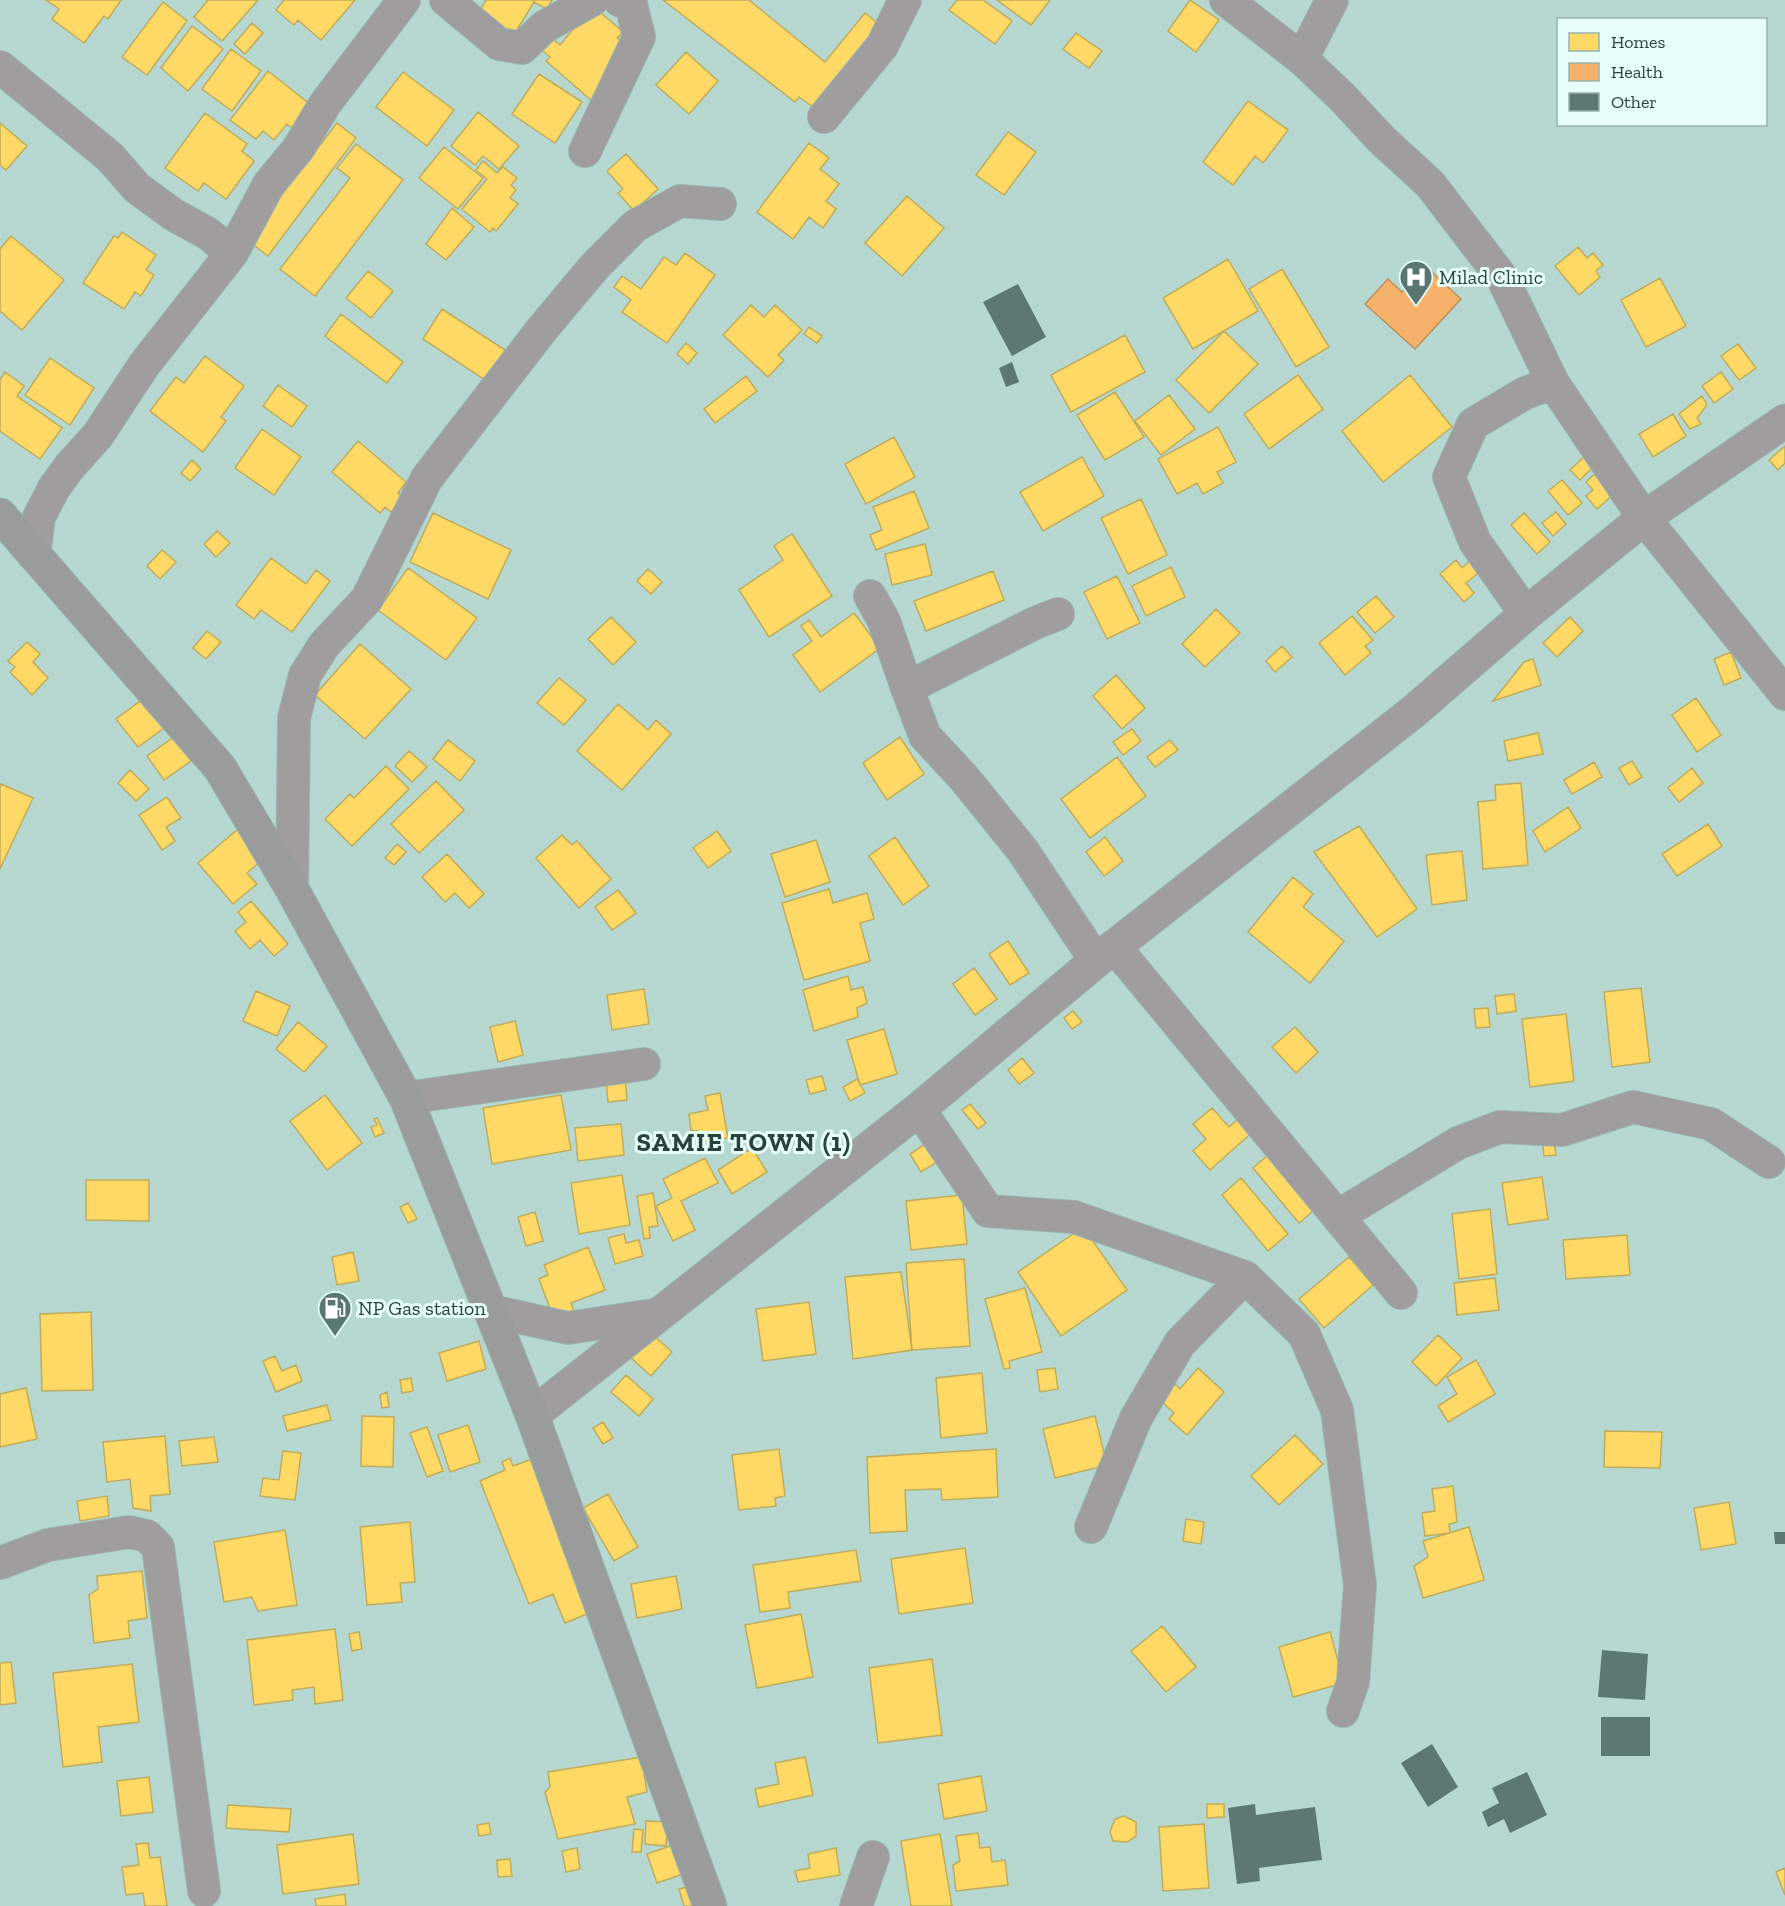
<svg xmlns="http://www.w3.org/2000/svg" width="1785" height="1906" font-family="'Zilla Slab',serif">
	<rect width="100%" height="100%" fill="#b6d8d1"/>
	<path fill="#ffd966" stroke="#beac5a" stroke-width="1.5" d="M46,0h75l-13,19 -4,-3 -20,27 -32,-24 7,-10z
		M208,0h50l-36,41 -28,-24z
		M284,0h71l-34,40 -23,-20 -4,5 -18,-15z
		M486,0h66l-5,9 -13,-7 -24,39 -35,-22z
		M663,0h86l76,62 40,-49 21,17 -66,82 -21,-15 -4,5z
		M957,0h26l29,21 -17,23 -46,-34z
		M997,0h53l-19,25z
		M1190,0l29,20 -23,32 -28,-21z
		M163,2l24,19 -40,54 -25,-18z
		M593,6l30,26 -6,6 12,10 -21,32 -17,20 -45,-39 4,-4 -13,-11 10,-12 13,11z
		M252,23l11,10 -18,21 -11,-10z
		M192,26l31,23 -35,42 -27,-23z
		M1076,33l26,18 -13,17 -26,-19z
		M231,49l30,22 -29,40 -30,-22z
		M686,52l32,29 -29,33 -33,-29z
		M268,71l43,34 -18,24 -6,-5 -13,16 -11,-9 -7,8 -26,-19z
		M403,72l51,38 -27,36 -51,-39z
		M539,74l43,28 -27,41 -43,-29z
		M1248,101l40,29 -25,33 -8,-7 -22,29 -30,-23z
		M478,112l41,34 -20,23 -16,-13 -8,9 -24,-19z
		M205,113l42,31 -5,7 12,10 -28,38 -22,-16 -6,8 -33,-23z
		M0,123l27,23 -21,24 -6,-5z
		M337,123l19,15 -88,118 -21,-16z
		M1008,132l28,20 -32,43 -28,-20z
		M809,143l20,15 -9,11 19,15 -13,17 10,8 -13,19 -14,-11 -16,22 -36,-27z
		M356,144l47,36 -88,116 -35,-27 70,-91 -13,-10z
		M444,147l39,31 -25,31 -39,-31z
		M626,154l32,35 -24,22 -16,-18 5,-4 -16,-18z
		M483,161l14,12 6,-6 14,11 -6,7 5,5 -6,8 8,6 -22,27 -3,-3 -3,4 -28,-23 25,-30 -11,-9z
		M907,196l37,32 -42,48 -37,-33z
		M452,208l22,19 -28,33 -20,-16z
		M122,232l34,23 -10,15 8,5 -13,21 -6,-4 -11,17 -41,-26 31,-47 4,2z
		M11,236l53,44 -42,50 -22,-19v-62z
		M1578,247l9,11 6,-5 10,12 -7,6 4,6 -21,18 -24,-29z
		M685,253l30,22 -48,68 -45,-31 9,-12 -17,-13 8,-11 19,13 23,-32 12,8z
		M1228,259l30,52 -65,38 -30,-51z
		M1282,269l47,78 -33,20 -47,-78z
		M368,271l25,20 -22,27 -25,-20z
		M1660,278l26,48 -40,21 -25,-47z
		M751,305l13,12 11,-12 27,25 -24,25 6,5 -16,17 -45,-42z
		M442,309l63,41 -20,30 -62,-41z
		M341,314l62,48 -16,21 -62,-47z
		M809,327l13,9 -5,7 -13,-9z
		M1224,331l34,33 -49,49 -33,-33z
		M1125,335l20,37 -74,40 -20,-37z
		M686,343l11,10 -9,11 -11,-10z
		M1738,344l18,24 -17,12 -18,-24z
		M205,356l39,30 -23,31 5,4 -23,31 -53,-41 26,-34 8,6z
		M50,358l44,30 -24,37 -45,-30z
		M5,372l19,14 -7,10 45,32 -22,31 -40,-28v-51z
		M1721,372l12,17 -19,14 -12,-17z
		M1298,375l25,34 -54,40 -25,-35z
		M1410,375l42,52 -69,55 -41,-51z
		M746,376l11,15 -42,32 -11,-14z
		M278,385l29,21 -15,21 -29,-21z
		M1115,392l29,45 -39,23 -28,-45z
		M1169,395l26,34 -34,26 -26,-34z
		M1702,396l5,9 -10,13 4,6 -11,5 -11,-15z
		M1673,414l13,22 -33,21 -14,-23z
		M1218,427l18,35 -19,10 6,11 -20,11 -6,-11 -20,11 -19,-35z
		M262,429l39,28 -27,38 -39,-27z
		M894,437l21,40 -49,27 -21,-40z
		M358,441l48,41 -8,11 6,5 -13,14 -6,-5 -5,6 -48,-41z
		M1785,446v17l-7,7 -9,-10z
		M1587,454l9,10 -16,16 -10,-10z
		M1082,457l22,39 -61,35 -23,-39z
		M192,460l9,9 -11,12 -9,-8z
		M1599,470l18,21 -20,18 -11,-13 7,-6 -7,-8z
		M1562,480l20,23 -14,12 -20,-24z
		M914,491l15,37 -53,22 -6,-15 12,-5 -9,-23z
		M1141,499l26,56 -39,19 -27,-56z
		M1556,512l10,12 -13,12 -11,-13z
		M433,513l78,37 -23,49 -78,-37z
		M1524,513l26,29 -13,12 -26,-29z
		M217,531l13,12 -14,14 -12,-13z
		M792,534l40,62 -63,41 -30,-47 44,-30 -9,-14z
		M925,544l7,31 -40,10 -7,-31z
		M162,550l14,12 -16,17 -13,-13z
		M271,558l35,26 10,-14 14,11 -38,51 -31,-22 -7,9 -18,-14z
		M1472,559l10,11 -16,13 8,10 -10,9 -24,-28 16,-14 6,8z
		M1171,567l14,30 -39,19 -14,-30z
		M408,568l69,50 -31,42 -68,-50z
		M648,569l14,13 -11,12 -14,-13z
		M993,571l11,29 -78,31 -12,-30z
		M1117,576l23,47 -33,16 -23,-47z
		M1376,596l18,21 -19,16 -18,-21z
		M1216,609l24,24 -35,34 -23,-23z
		M854,613l26,35 -60,44 -27,-37 19,-14 -11,-15 8,-6 12,17z
		M1352,616l21,24 -8,6 6,7 -26,22 -26,-32z
		M611,617l25,25 -23,23 -25,-26z
		M1570,617l13,14 -26,26 -14,-14z
		M207,631l14,11 -15,17 -13,-11z
		M27,642l13,12 -7,8 15,16 -16,17 -22,-23 5,-5 -7,-6z
		M360,644l51,45 -46,50 -50,-44z
		M1282,646l10,11 -17,15 -9,-11z
		M1731,652l10,26 -17,7 -10,-26z
		M1533,659l8,26 -48,16 31,-39z
		M1116,675l29,33 -23,21 -29,-33z
		M559,678l27,22 -22,25 -27,-22z
		M1696,698l25,37 -24,17 -25,-37z
		M143,699l21,29 -26,19 -22,-28z
		M618,704l30,26 8,-10 15,14 -49,56 -45,-39z
		M1132,729l9,12 -18,14 -10,-13z
		M1538,733l5,21 -35,7 -4,-20z
		M174,737l17,24 -27,19 -17,-24z
		M900,737l24,37 -37,26 -24,-37z
		M448,740l27,21 -15,20 -27,-22z
		M1170,740l8,10 -23,17 -8,-10z
		M409,751l18,16 -15,15 -17,-16z
		M1117,757l29,39 -56,42 -29,-39z
		M1632,761l10,16 -13,8 -10,-17z
		M1594,762l8,15 -30,17 -8,-14z
		M386,766l23,23 -57,57 -27,-27 25,-25 4,4z
		M1692,768l11,15 -24,19 -11,-14z
		M130,770l19,19 -13,12 -18,-18z
		M436,781l28,29 -45,43 -28,-29z
		M1521,783l7,82 -45,4 -5,-67 18,-2 -1,-15z
		M1,784l32,14 -33,71v-82z
		M167,797l14,21 -15,9 9,14 -13,9 -23,-35z
		M1568,807l13,21 -36,24 -12,-21z
		M1708,824l14,22 -45,30 -15,-22z
		M1359,826l58,83 -40,28 -63,-85z
		M238,829l25,30 -16,14 10,11 -24,20 -35,-41z
		M717,831l14,20 -23,17 -15,-20z
		M562,835l10,10 5,-4 34,38 -32,29 -43,-50z
		M895,837l34,49 -26,19 -34,-49z
		M1105,837l18,24 -19,15 -18,-24z
		M816,840l14,42 -45,15 -14,-43z
		M397,844l9,8 -12,13 -9,-7z
		M1462,851l5,49 -35,5 -6,-50z
		M447,854l37,40 -15,14 -14,-15 -10,9 -23,-25z
		M1293,877l20,17 -10,13 41,34 -34,42 -62,-51z
		M829,889l4,14 34,-10 7,26 -14,4 10,38 -66,19 -22,-77z
		M618,890l18,23 -24,17 -17,-23z
		M251,901l37,43 -14,12 -14,-16 -10,9 -15,-18 11,-9 -8,-10z
		M1008,941l21,32 -19,12 -21,-31z
		M974,968l23,31 -22,16 -22,-31z
		M848,976l3,14 12,-3 4,16 -10,5 1,9 -44,14 -11,-41z
		M1641,988l9,74 -38,5 -8,-75z
		M644,989l5,35 -37,6 -5,-35z
		M256,991l34,15 -13,30 -34,-15z
		M1514,994l2,17 -19,3 -2,-18z
		M1488,1008l2,19 -14,1 -2,-19z
		M1073,1011l9,11 -10,7 -8,-11z
		M1566,1014l8,67 -44,6 -8,-68z
		M515,1021l8,34 -25,7 -8,-35z
		M298,1022l29,24 -23,26 -28,-23z
		M1295,1027l23,25 -22,21 -24,-26z
		M884,1029l13,45 -37,11 -13,-45z
		M1022,1058l12,15 -15,11 -11,-14z
		M624,1068l3,32 -19,2 -3,-33z
		M822,1076l4,14 -16,4 -4,-14z
		M857,1079l8,14 -15,8 -7,-14z
		M720,1093l8,45 -28,5 -2,-12 -7,-1 -2,-16 19,-4 -3,-14z
		M325,1095l37,48 -35,27 -37,-49z
		M561,1095l10,55 -79,14 -9,-56z
		M970,1104l16,19 -8,6 -16,-19z
		M1212,1108l17,19 15,-13 13,14 -47,42 -17,-19 13,-12 -13,-15z
		M377,1118l7,15 -9,4 -4,-10 6,-2 -3,-6z
		M621,1124l3,31 -46,6 -3,-33z
		M933,1139l12,18 -24,15 -11,-18z
		M1554,1143l2,12 -12,1 -1,-11z
		M752,1148l15,24 -35,22 -14,-24z
		M1273,1151l46,55 -20,17 -46,-55z
		M705,1158l13,25 -37,18 14,29 -22,11 -17,-35 16,-8 -9,-19z
		M622,1175l8,50 -51,9 -8,-51z
		M1542,1177l6,42 -40,6 -6,-42z
		M1241,1178l47,56 -20,17 -46,-56z
		M86,1180h63v41l-63,-1z
		M653,1193l5,33 -9,1 1,11 -6,1 -7,-43z
		M962,1195l5,49 -56,6 -5,-49z
		M408,1203l9,16 -9,4 -8,-16z
		M1490,1209l7,65 -38,5 -7,-65z
		M535,1212l8,29 -17,5 -8,-29z
		M1083,1227l44,63 -66,46 -43,-64z
		M624,1234l2,9 13,-3 4,16 -28,8 -7,-26z
		M1627,1235l3,40 -64,4 -3,-39z
		M588,1247l17,43 -34,13 4,11 -20,8 -16,-43 9,-4 -4,-10z
		M353,1252l6,29 -22,4 -5,-28z
		M1349,1257l24,28 -49,43 -25,-29z
		M964,1259l6,87 -58,4 -6,-87z
		M901,1272l11,78 -59,9 -8,-82z
		M1495,1278l4,32 -42,5 -3,-32z
		M1025,1288l17,64 -33,9 1,7 -6,1 -19,-70z
		M809,1302l7,52 -53,7 -7,-52z
		M91,1312l2,78 -51,1 -2,-77z
		M651,1333l21,19 -21,24 -21,-19z
		M1438,1335l24,23 -26,28 -24,-24z
		M479,1341l7,28 -39,12 -8,-28z
		M275,1356l7,15 14,-6 6,16 -26,11 -13,-31z
		M1476,1360l19,34 -47,28 -10,-16 19,-12 -10,-17z
		M1055,1368l3,21 -18,3 -3,-22z
		M1198,1368l26,24 -37,43 -18,-16 5,-6 -13,-12 14,-17 5,5z
		M982,1373l5,60 -46,5 -5,-60z
		M626,1375l27,24 -14,17 -28,-24z
		M411,1378l2,13 -11,2 -2,-13z
		M26,1388l11,51 -37,8v-53z
		M387,1392l2,15 -7,1 -2,-13z
		M327,1405l4,15 -44,11 -4,-15z
		M362,1416l32,1 -1,50 -32,-1z
		M1095,1416l12,49 -52,13 -12,-49z
		M603,1422l10,16 -10,6 -10,-16z
		M468,1425l12,37 -30,10 -12,-37z
		M427,1427l16,44 -16,6 -17,-44z
		M1605,1431l57,1 -2,36 -56,-1z
		M1295,1435l28,29 -44,41 -28,-29z
		M165,1436l5,58 -20,2 1,15 -18,-3 -3,-29 -23,3 -4,-40z
		M214,1437l4,25 -36,4 -3,-25z
		M779,1449l6,47 -10,2 1,8 -37,4 -7,-55z
		M996,1449l2,48 -56,3 -1,-11 -36,1 2,41 -37,2 -3,-76z
		M283,1451l18,2 -6,47 -35,-4 3,-18 16,2z
		M510,1458l3,8 19,-7 67,150 -34,14 -12,-29 -24,10 -49,-123 25,-11 -3,-8z
		M1453,1486l4,36 -8,2 1,9 -25,3 -3,-23 13,-2 -3,-22z
		M608,1494l30,53 -24,14 -31,-53z
		M107,1496l2,20 -29,5 -3,-20z
		M1729,1502l7,42 -35,6 -7,-42z
		M1186,1519l18,3 -3,22 -18,-3z
		M410,1522l5,60 -15,1 2,19 -35,3 -7,-78z
		M1469,1527l15,53 -61,18 -9,-32 14,-9 -5,-16z
		M285,1530l12,75 -39,6 -6,-14 -28,5 -10,-60z
		M965,1548l8,55 -74,11 -8,-55z
		M856,1550l5,31 -73,11 2,16 -30,4 -7,-47z
		M142,1571l5,47 -19,3 2,17 -36,5 -5,-48 9,-6 -1,-13z
		M676,1576l6,33 -45,9 -6,-34z
		M801,1614l12,63 -56,11 -12,-63z
		M1162,1626l34,41 -30,25 -35,-41z
		M335,1629l8,71 -28,4 -1,-17 -22,3 1,10 -39,5 -7,-65z
		M359,1632l3,17 -10,2 -3,-17z
		M1330,1632l14,51 -51,14 -14,-50z
		M932,1659l10,76 -64,8 -9,-75z
		M11,1662l5,41 -16,2v-42z
		M132,1664l7,58 -41,5 4,35 -39,5 -10,-94z
		M648,1756l3,17 -7,1 3,18 -20,5 8,27 -77,15 -13,-47 5,-5 -2,-15z
		M805,1757l8,38 -54,12 -4,-18 24,-5 -4,-21z
		M981,1776l6,35 -43,8 -6,-35z
		M149,1777l4,35 -32,4 -4,-35z
		M1207,1804h17v13l-17,1z
		M228,1805l63,4 -2,23 -63,-4z
		M1124,1816l12,6v14l-9,6 -14,-1 -3,-9 5,-13z
		M646,1821l22,1 -2,24 -21,-2z
		M489,1823l2,11 -12,2 -2,-11z
		M1204,1824l5,64 -46,3 -4,-64z
		M634,1829l9,1 -2,22h-9z
		M978,1833l2,15 10,-1 2,15 13,-2 3,25 -52,6 -3,-26 7,-4 -4,-25z
		M353,1834l6,50 -76,10 -6,-49z
		M940,1834l12,72h-41l-10,-65z
		M148,1843l2,15 10,-1 7,49h-22l-2,-13 -17,2 -4,-28 17,-2 -3,-21z
		M679,1843l10,29 -32,11 -10,-29z
		M577,1848l3,21 -14,3 -4,-21z
		M836,1848l4,27 -42,7 -3,-11 15,-3 -2,-14z
		M510,1859l2,17 -14,1 -1,-17z
		M1785,1868v27l-9,-23z
		M694,1885l5,21h-15l-5,-17z
		M345,1894l1,12h-30l-1,-7z"/>
	<path fill="#f6b26b" stroke="#b8905d" stroke-width="1.5" d="M1425,266l36,33 -46,50 -50,-45 23,-25 14,13z"/>
	<path fill="#5c7774" d="M1018,284l28,53 -34,19 -29,-54z
		M1012,362l7,20 -13,5 -7,-19z
		M1774,1532h11v12h-10z
		M1602,1650l46,4 -3,46 -47,-3z
		M1601,1717h49v39h-49z
		M1432,1744l26,43 -30,20 -27,-44z
		M1527,1772l20,43 -37,18 -6,-14 -16,8 -6,-15 17,-9 -7,-15z
		M1255,1804l1,11 59,-8 7,53 -63,8 1,13 -23,3 -9,-76z"/>
	<g fill="none" stroke-linecap="round" stroke-linejoin="round">
		<defs>
			<path id="minor" d="M446,0l53,44 23,4 22,-21 48,-27
				M1226,0l76,59 40,38 40,43 48,44 73,95 50,104 91,135 141,176
				M1302,59l30,-59
				M0,67l110,90 27,31 37,27 33,18 25,20 -88,112 -46,70 -28,31 -16,22 -15,29 -5,38
				M824,117l58,-71 23,-46
				M585,151l54,-114 -8,-33 -12,-4
				M232,253l37,-69 29,-35 27,-45 79,-104
				M870,596l14,25 23,67
				M1058,614l-23,9 -128,65 18,48 39,42 59,73 73,110
				M1526,614l-51,-72 -26,-65 24,-53 52,-31 28,-10
				M292,889l2,-171 11,-43 19,-30 43,-46 60,-121 116,-150 52,-62 40,-40 45,-25 40,3
				M1114,946l287,347
				M406,1098l238,-34
				M919,1109l69,102 86,6 171,60 59,57 33,76 23,175 -7,97 -10,29
				M1338,1216l120,-73 42,-16 62,3 71,-23 78,17 58,38
				M491,1311l77,17 92,-14
				M1091,1527l45,-109 44,-75 65,-66
				M0,1563l48,-18 81,-13 18,4 11,11 46,344
				M856,1906l17,-49"/>
			<path id="tertiary" d="M532,1415l387,-306 177,-148 317,-249 113,-98 118,-96 141,-97"/>
			<path id="secondary" d="M0,515l220,253 72,121 114,209 126,317 178,491"/>
		</defs>
		<use href="#minor" stroke="#99b5af" stroke-width="34"/>
		<use href="#tertiary" stroke="#99b5af" stroke-width="35"/>
		<use href="#secondary" stroke="#99b5af" stroke-width="35"/>
		<use href="#minor" stroke="#9f9d9e" stroke-width="32"/>
		<use href="#tertiary" stroke="#9f9d9e" stroke-width="33"/>
		<use href="#secondary" stroke="#9a9c9c" stroke-width="33"/>
	</g>
	<defs>
		<symbol id="hospital-pin" viewBox="-11 -11 22 30"><path d="M0 17L-7.5 6A9.5 9.5 0 1 1 7.5 6Z" fill="#5a7671" stroke="#e6fff9"/><path d="M-5-5h3v3.5h4V-5h3V5h-3V1.5h-4V5h-3Z" fill="#fff"/></symbol>
		<symbol id="fuel-pin" viewBox="-11 -11 22 30"><path d="M0 17L-7.5 6A9.5 9.5 0 1 1 7.5 6Z" fill="#5a7671" stroke="#e6fff9"/><path d="M-5.5-6h7V0h2V4h1.3V-2.5L3-4.5l.8-.8L6-3V5H2.5V1h-1V6h-7ZM-4.2-4.7v3.2H.2V-4.7Z" fill="#fff"/></symbol>
	</defs>
	<g fill-rule="evenodd">
		<use href="#hospital-pin" x="1397" y="258" width="38" height="52"/>
		<use href="#fuel-pin" x="316" y="1289" width="38" height="52"/>
	</g>
	<g text-anchor="middle" stroke-width="6" stroke-linejoin="round" paint-order="stroke">
		<g font-size="20" fill="#28423d" stroke="#e6fff9" text-anchor="start">
			<text x="1439" y="284">Milad Clinic</text>
			<text x="358" y="1315">NP Gas station</text>
		</g>
		<g font-size="26" font-weight="bold" letter-spacing="1.5" fill="#28423d" stroke="#e6fff9">
			<text x="744" y="1151">SAMIE TOWN (1)</text>
		</g>
	</g>
	<rect x="1557" y="18" width="210" height="108" fill="#e6fff9" stroke="#9ab3ae" stroke-width="1.5"/>
	<rect x="1569" y="33" width="30" height="18" fill="#ffd966" stroke="#9ab3ae" stroke-width="1.5"/>
	<text x="1611" y="48" font-size="18" fill="#28423d">Homes</text>
	<rect x="1569" y="63" width="30" height="18" fill="#f6b26b" stroke="#9ab3ae" stroke-width="1.5"/>
	<text x="1611" y="78" font-size="18" fill="#28423d">Health</text>
	<rect x="1569" y="93" width="30" height="18" fill="#5c7774" stroke="#9ab3ae" stroke-width="1.5"/>
	<text x="1611" y="108" font-size="18" fill="#28423d">Other</text>
</svg>
